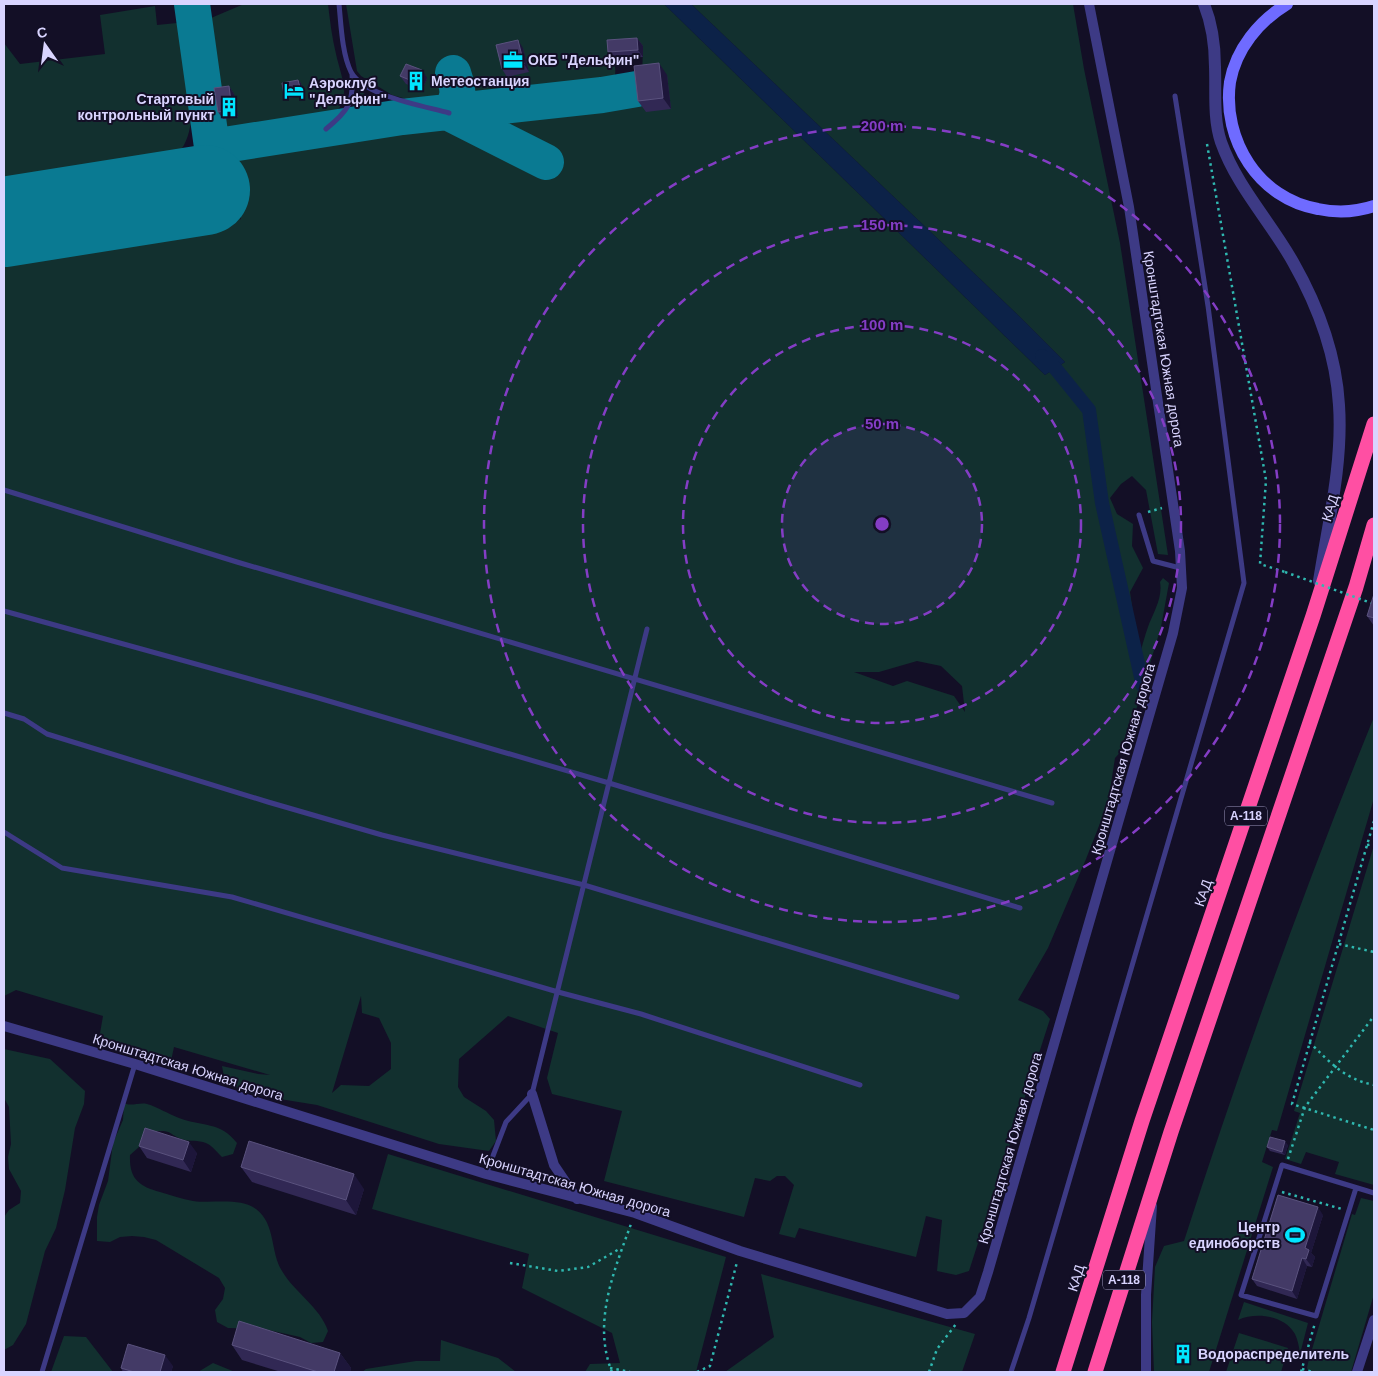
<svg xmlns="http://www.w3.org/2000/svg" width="1378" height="1376" font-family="Arial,sans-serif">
	<rect width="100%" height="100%" fill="#130f26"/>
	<path fill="#12302f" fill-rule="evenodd" d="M244,4h84c2,17 4,34 8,50 6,27 19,48 -11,67l-83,13h-8l-9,-5 -2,-10 15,-2 -19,-21 -8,-78z
		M346,4h318l381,371 20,-13 -45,-45 -329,-313h382l11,65 36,174 48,312 -10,-1 -12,-64 -14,-14 -11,8 -11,14 7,16 16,10 -1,22 11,22 -13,24 5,34 6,24c2,-7 4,-15 7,-23 5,-14 15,-29 12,-45l3,-4 6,5 -8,44 -36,120 -10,11 -7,45 -22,56 -38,89 -30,52 25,11 7,8 -81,252 -13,4 -19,-4 5,-51 -16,-4 -10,41 -117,-29 -4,10 -16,-4 15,-49 -9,-9h-8l-7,5 -15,-3 -11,39 -140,-36 18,-70 -70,-17 -5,-16 11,-45 -50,-17 -49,43 -1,28 6,10 22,14 8,9 2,21 -7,10 -50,-7 -122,-39 -62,-10 -22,-9 -9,-9 -2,-11 36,8 12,1 -96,-28 -3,14 -72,-22 4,-23 -87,-26 -12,6v-741l235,-38 2,3 -12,-70 109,-19 72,-9 60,-4 174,-22 -2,-18 1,-32 -30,2c1,23 9,29 -12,44l-138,15 -17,-1 -21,-2 -33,-9 -31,-19 -4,-5zM917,661l24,5 21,20 3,26 -11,-16 -47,-15 -14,5 -39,-14h25zM361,996l1,17 17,5 12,25v26l-22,17 -28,-1 -9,8z
		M155,6l2,19 20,-2c11,28 23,94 7,122 -3,7 -14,12 -21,16l-159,26v-144l16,21 85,-10 -5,-39z
		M358,90c16,10 33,16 51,20l-63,8c8,-9 10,-17 12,-28z
		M1374,717v81l-97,333 -5,-1 -10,32 11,5 -64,205h-55l-2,-50 3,-55 9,-21 20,-5c57,-177 120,-352 190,-524z
		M1374,845v340l-39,-11 4,-12 -33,-10 -5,12 -16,-5 15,-46 -6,-2z
		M4,1049l46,10 35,32 -1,13 -9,24 -10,62 -9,38 -11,23 -19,73 -13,21 -9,5v-133l5,-7 11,-7 1,-12 -12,-22 -1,-12 3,-13 -2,-37 -5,-9z
		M124,1103c7,4 15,-1 23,1 11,3 21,10 32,14 23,9 41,3 58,25l-4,11 -11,3c-6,-6 -11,-13 -19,-15 -8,-2 -16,0 -24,-4 -12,-6 -7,-7 -22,-7l-27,24c-1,24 9,31 30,37 11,3 22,7 33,9 20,3 46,-4 63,8 20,15 14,43 26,62 13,22 38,36 46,60l-5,11 -12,1 -11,-6 -36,-8 -36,-1 -11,-6 -2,-12 8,-11 2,-11 -6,-10 -63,-38 -12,-3 -12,-1 -12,1 -10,5 -13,-1v-24l2,-12 9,-24 5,-38 10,-23z
		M388,1154l338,103 -30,115h-111l5,-8 30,-1 -8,-30 -90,-45 7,-34 -157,-45z
		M1361,1198l13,3v93l-23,78h-42l-2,-4 1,-5 44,-149 3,1z
		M761,1274l214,60 -13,38h-237l49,-35z
		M1244,1302l64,21 -8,31c-1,-7 -2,-14 -5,-20 -11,-19 -39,-22 -57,-14z
		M1239,1333l49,15 -7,24h-55z
		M64,1336l22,1 27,35h-62z
		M441,1340l57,18 18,14h-154l4,-3 50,-8h24z
		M213,1363l22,9h-37z"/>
	<path fill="#0c2248" d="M664,4h27l329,313 45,45 -20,13z"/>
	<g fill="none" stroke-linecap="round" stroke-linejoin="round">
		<path stroke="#0c2248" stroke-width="14" d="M1042,356l13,12 34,42 13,93 41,183"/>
		<path stroke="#0a7a92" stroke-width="36" d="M192,4l20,143v31l-7,12
			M453,73c6,18 7,23 -4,40l97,49
			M212,147l190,-30 200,-22 35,-6"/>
		<path stroke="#0a7a92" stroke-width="90" d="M4,222l201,-32"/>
		<path stroke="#2fb8b0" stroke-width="2.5" stroke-dasharray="2.5 4" stroke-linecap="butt" d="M1207,144l59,336 -6,84 25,8
			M1148,512l14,-4
			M1374,821l-82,283 82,26
			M1367,845l7,-1
			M1339,944l35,8
			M1309,1042c21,20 35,37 65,43
			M1288,1159l17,-52 69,-91
			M1282,1192l60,17
			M510,1263l48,8 30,-4 33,-19
			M610,1368l20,4
			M1302,1369l11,3
			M612,1372c-20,-49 2,-101 19,-148
			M697,1372l13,-6 27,-104
			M929,1372l8,-23 19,-25
			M1301,1372l14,-49"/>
		<path stroke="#3d3a85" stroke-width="5" d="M339,4c2,20 3,50 12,68 13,24 73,34 98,41
			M326,129c22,-18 28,-26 26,-55
			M4,490l233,72 199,58 616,183
			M1139,515l14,46 27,7
			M4,611l311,86 294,86 411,125
			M4,713l20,6 23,15 221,68 114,33 202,50 373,112
			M4,832l58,36 170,29 326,95 83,22 219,71
			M486,1174l20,-52 26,-28 115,-465
			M1356,1188l-40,128 -75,-21 41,-130 92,28
			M42,1372l93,-308
			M1011,1372l18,-54 215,-735 -36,-277 -33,-210"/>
		<path stroke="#3d3a85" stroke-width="10" d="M4,1026l131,38 351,110 149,39 105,38 207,63 17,-1 16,-16 8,-25 185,-639 9,-45 -2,-37 -51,-344 -40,-203
			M532,1094l22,71 23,34
			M1146,1372v-77l6,-89
			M1357,1372l17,-52"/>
		<path stroke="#3d3a85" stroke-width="12" d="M1204,4c8,20 11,41 11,63 1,25 -2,51 6,75 16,45 49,79 72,120 25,44 43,92 46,143 4,59 -11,118 -20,176"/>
		<path stroke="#6f6bff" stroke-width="12" d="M1287,4c-28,17 -51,45 -57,78 -8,58 29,117 88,127 19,4 38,3 56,-3"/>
		<path stroke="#ff4fa3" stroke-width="15" d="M1063,1372l79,-251 171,-505 61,-192
			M1095,1372l76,-240 185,-545 18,-62"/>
		<path stroke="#2fb8b0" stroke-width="2.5" stroke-dasharray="2.5 4" stroke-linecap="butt" d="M1285,572l89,32"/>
	</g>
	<path fill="#312854" d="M637,38l6,8v11l-30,2 -5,-7z
		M523,48l6,24 -22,5 -5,-8z
		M667,75l4,34 -25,3 -8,-11z
		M400,76l27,2 -5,12 -16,-6z
		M298,80l3,3 2,12 -16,4 -3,-4z
		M229,86l5,8 4,23 -15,2 -5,-7z
		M1367,616l7,2v8z
		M1288,1145l-3,10 -15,-4 -3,-4z
		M139,1146l58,7 -6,19 -44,-14z
		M241,1167l123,22 -8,26 -104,-33z
		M1323,1215l-12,38 4,4 -3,10 -5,-1 -10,33 -40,-13 -5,-7z
		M232,1345l108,8 11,15 -1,4h-69l-39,-12z
		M173,1366l-2,6h-48l-2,-4z"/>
	<path fill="#1d163a" d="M637,38l6,8v11l-5,-7z
		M518,40l5,8 6,24 -5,-8z
		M659,63l8,12 4,34 -8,-11z
		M422,70l5,8 -5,12 -5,-7z
		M298,80l3,3 2,12 -2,-4z
		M229,86l5,8 4,23 -6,-7z
		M1285,1141l3,4 -3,10 -3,-3z
		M189,1142l8,11 -6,19 -8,-12z
		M354,1174l10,15 -8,26 -10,-15z
		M1318,1207l5,8 -12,38 4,4 -3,10 -6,-8 -1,-11z
		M1302,1258l5,8 -10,33 -5,-8z
		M340,1353l11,15 -1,4h-16z
		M165,1355l8,11 -2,6h-11z"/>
	<path fill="#433a66" stroke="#5a527e" d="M637,38l1,12 -30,2 -1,-12z
		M518,40l6,24 -22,5 -6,-24z
		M659,63l4,35 -25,3 -4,-35z
		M406,64l16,6 -5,13 -17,-7z
		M298,80l3,11 -17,4 -2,-12z
		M229,86l3,24 -14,2 -4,-24z
		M1374,594v24l-7,-2z
		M145,1128l44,14 -6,18 -44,-14z
		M1270,1137l15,4 -3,11 -15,-5z
		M249,1141l105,33 -8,26 -105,-33z
		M1278,1195l40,12 -13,41 4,2 -3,9 -4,-1 -10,33 -40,-12z
		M239,1321l101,32 -6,19h-16l-86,-27z
		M128,1344l37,11 -5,17h-26l-13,-4z"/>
	<circle cx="882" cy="524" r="100" fill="#843dc5" fill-opacity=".12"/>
	<g fill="none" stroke="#843dc5" stroke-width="2.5" stroke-dasharray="9 6">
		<circle cx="882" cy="524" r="100"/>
		<circle cx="882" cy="524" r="199"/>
		<circle cx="882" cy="524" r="299"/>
		<circle cx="882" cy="524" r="398"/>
	</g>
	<defs>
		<symbol id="office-bare" viewBox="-9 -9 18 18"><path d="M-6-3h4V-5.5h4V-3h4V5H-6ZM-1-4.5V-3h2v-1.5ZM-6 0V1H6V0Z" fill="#00e5ff" stroke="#130f26" stroke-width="2.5" paint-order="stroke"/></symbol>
		<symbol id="building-bare" viewBox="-9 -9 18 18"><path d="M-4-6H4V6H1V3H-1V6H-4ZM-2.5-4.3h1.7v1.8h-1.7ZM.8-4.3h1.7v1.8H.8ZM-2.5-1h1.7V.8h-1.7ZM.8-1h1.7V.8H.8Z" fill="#00e5ff" stroke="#130f26" stroke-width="2.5" paint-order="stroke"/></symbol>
		<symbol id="hotel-bare" viewBox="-9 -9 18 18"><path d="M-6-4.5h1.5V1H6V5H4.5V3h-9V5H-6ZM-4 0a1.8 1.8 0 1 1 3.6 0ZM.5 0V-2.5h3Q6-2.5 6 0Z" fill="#00e5ff" stroke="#130f26" stroke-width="2.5" paint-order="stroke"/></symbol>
		<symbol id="stadium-bare" viewBox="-9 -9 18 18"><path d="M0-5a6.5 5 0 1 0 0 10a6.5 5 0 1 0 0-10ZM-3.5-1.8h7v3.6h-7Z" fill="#00e5ff" stroke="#130f26" stroke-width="2.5" paint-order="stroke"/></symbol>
	</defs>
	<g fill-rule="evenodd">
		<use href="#office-bare" x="499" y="46" width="28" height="28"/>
		<use href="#building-bare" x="402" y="67" width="28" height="28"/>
		<use href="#hotel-bare" x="280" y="77" width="28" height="28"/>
		<use href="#building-bare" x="215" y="93" width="28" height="28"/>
		<use href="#stadium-bare" x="1281" y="1221" width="28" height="28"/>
		<use href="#building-bare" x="1169" y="1340" width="28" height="28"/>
	</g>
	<g text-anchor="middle" stroke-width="4" stroke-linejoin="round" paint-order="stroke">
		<g fill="#130f26" stroke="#9e99be" stroke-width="1">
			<rect x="1225" y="806.5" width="42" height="19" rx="4"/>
			<rect x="1103" y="1270.5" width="42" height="19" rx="4"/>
		</g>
		<g font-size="12" font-weight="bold" fill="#d9d4ff">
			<text x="1246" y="820">А-118</text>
			<text x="1124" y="1284">А-118</text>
		</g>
		<g font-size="14" font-weight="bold" fill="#d9d4ff" stroke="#130f26" text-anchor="start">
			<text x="528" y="65">ОКБ "Дельфин"</text>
			<text x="431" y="86">Метеостанция</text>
			<text x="309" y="88">Аэроклуб<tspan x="309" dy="16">"Дельфин"</tspan></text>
			<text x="214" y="104" text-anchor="end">Стартовый<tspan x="214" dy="16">контрольный пункт</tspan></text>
			<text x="1280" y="1232" text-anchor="end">Центр<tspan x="1280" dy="16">единоборств</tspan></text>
			<text x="1198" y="1359">Водораспределитель</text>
		</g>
		<g font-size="14" fill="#d9d4ff" stroke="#130f26">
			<text transform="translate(1164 349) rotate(81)" y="5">Кронштадтская Южная дорога</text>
			<text transform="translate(1330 508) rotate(-72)" y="5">КАД</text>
			<text transform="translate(1123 759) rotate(-74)" y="5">Кронштадтская Южная дорога</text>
			<text transform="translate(1203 893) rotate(-71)" y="5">КАД</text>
			<text transform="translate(188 1067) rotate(17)" y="5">Кронштадтская Южная дорога</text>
			<text transform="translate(1010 1148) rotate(-74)" y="5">Кронштадтская Южная дорога</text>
			<text transform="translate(575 1185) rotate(16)" y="5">Кронштадтская Южная дорога</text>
			<text transform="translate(1076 1278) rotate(-73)" y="5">КАД</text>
		</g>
	</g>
	<circle cx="882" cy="524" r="8" fill="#843dc5" stroke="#130f26" stroke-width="2.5"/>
	<g font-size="15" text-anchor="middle" font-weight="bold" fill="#843dc5" stroke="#130f26" stroke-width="4" stroke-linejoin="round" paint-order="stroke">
		<text x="882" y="131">200 m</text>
		<text x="882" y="230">150 m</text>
		<text x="882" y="330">100 m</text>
		<text x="882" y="429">50 m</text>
	</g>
	<rect width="1378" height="1376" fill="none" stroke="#d9d4ff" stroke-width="10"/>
	<g transform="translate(45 45) rotate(346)" stroke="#130f26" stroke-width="4" paint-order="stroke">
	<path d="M0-4L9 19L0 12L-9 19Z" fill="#d9d4ff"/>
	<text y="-8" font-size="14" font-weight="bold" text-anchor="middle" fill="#d9d4ff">С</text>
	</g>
</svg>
